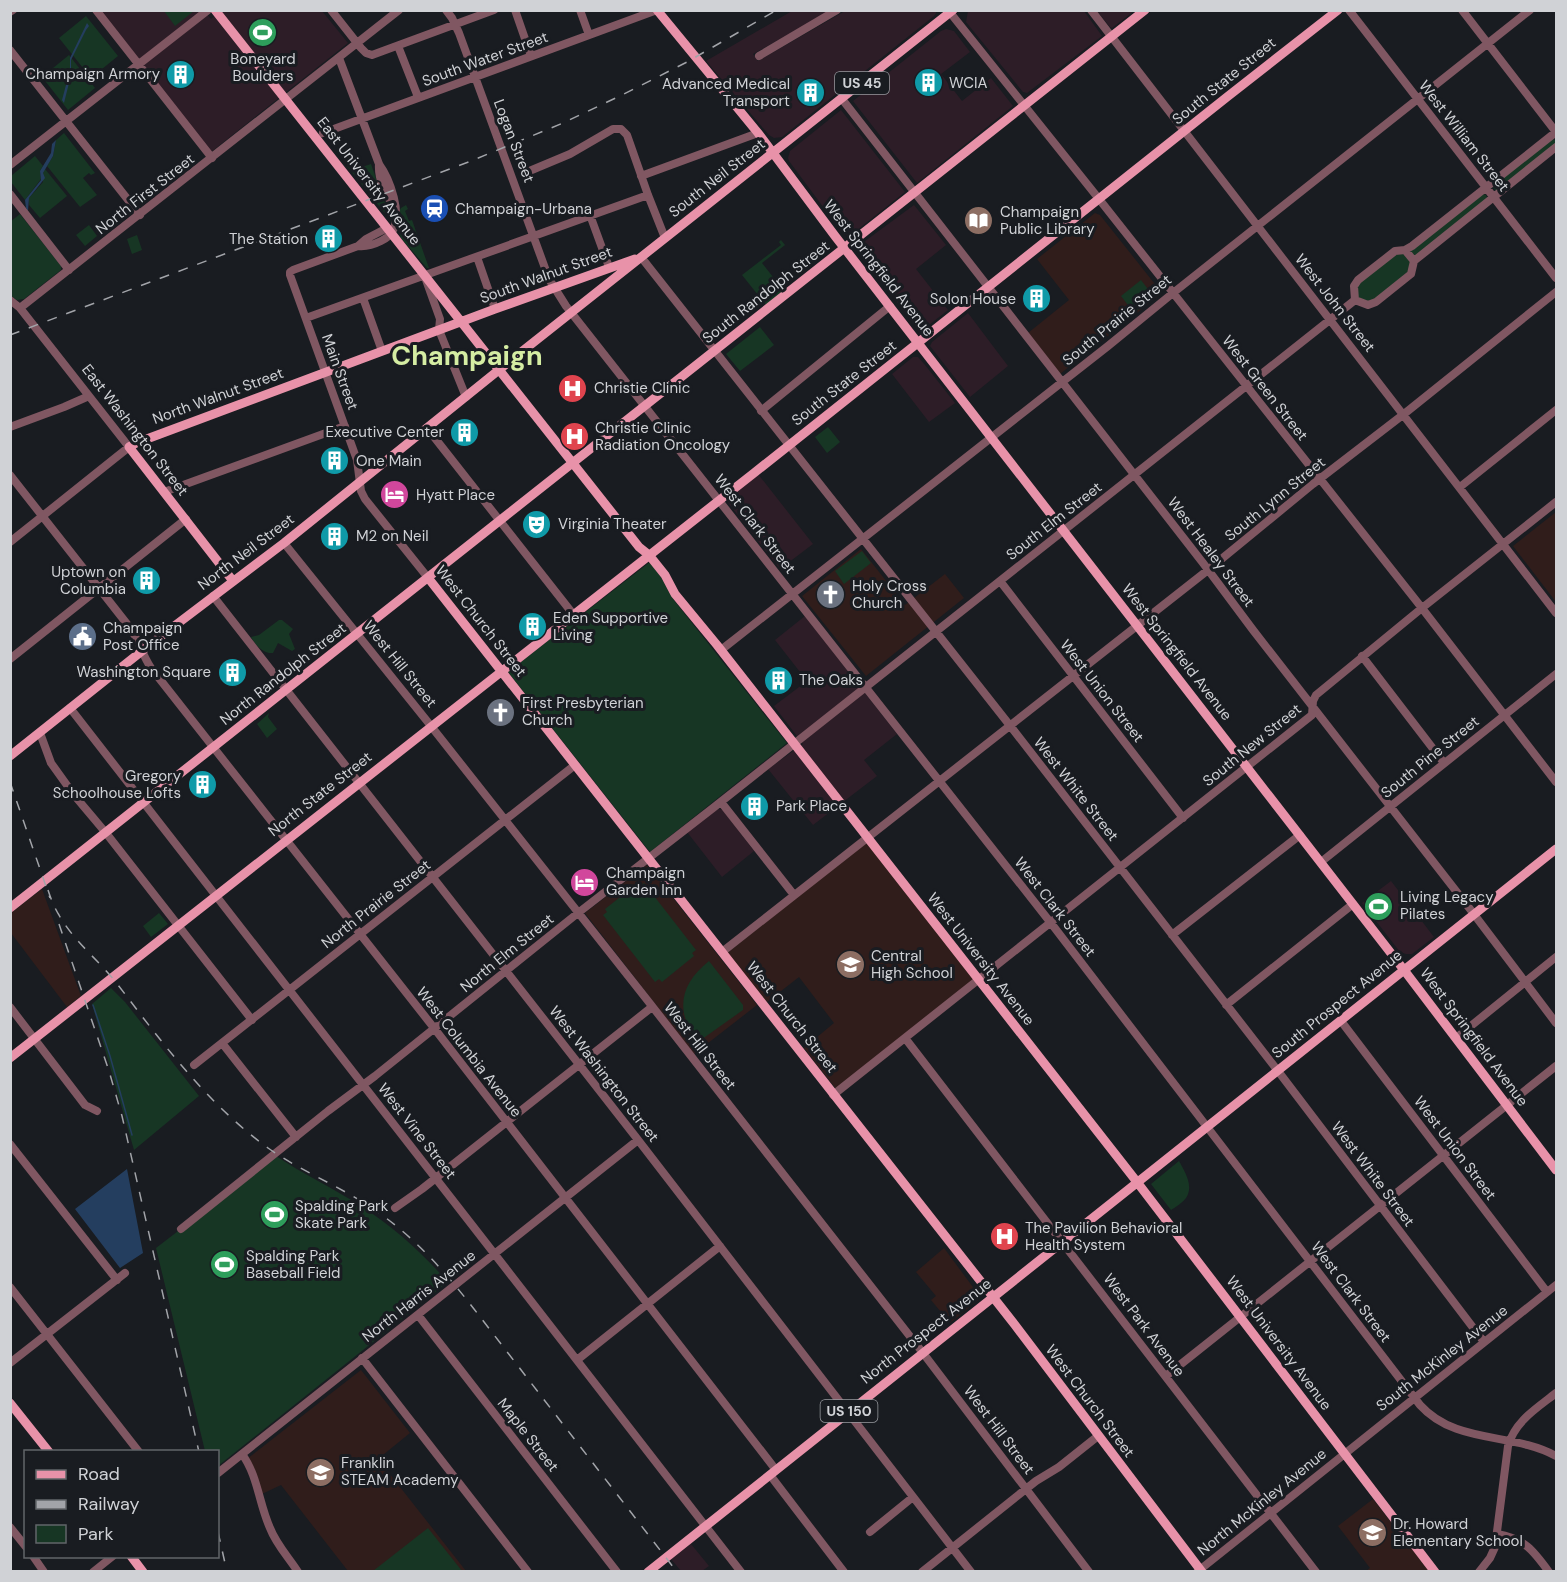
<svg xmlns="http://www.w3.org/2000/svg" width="1567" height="1582" font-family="'DM Sans',sans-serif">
	<rect width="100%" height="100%" fill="#191c21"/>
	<path fill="#2d1d27" d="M100,11h104l7,8 10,-8h101l26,32 -137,109z
		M792,11h39l-78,43 5,7 87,-50h91v2l-2,3 -152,121 -8,1 -5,-3 -63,-74z
		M968,11h116l18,25 -75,57 -4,-1 -57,-70z
		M1097,11h37l-22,17 -2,-1z
		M946,29l8,2 16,21 -29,22 21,27 29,-23 22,28 -96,77 -64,-82 88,-70z
		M841,110l64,82 -54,43h-6l-4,-4 -52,-70 -1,-3 2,-7z
		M914,205l32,40 -30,24 32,41 -28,22 -63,-82v-3z
		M968,313l40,53 -38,31 -40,-51 2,-4z
		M913,357h5l7,8 30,38 -26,19 -37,-48z
		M758,474l55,70 -33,25 -54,-69z
		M805,616l92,118 -33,26 13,16 -64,49 -45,-56 35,-25 -29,-38 33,-25 -32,-41z
		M718,809l5,1 31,41 -32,26 -35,-45z
		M1391,881l43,56 -22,17h-6l-6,-2 -38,-49z
		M691,1544l18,22 -7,5h-21l-10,-12z"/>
	<path fill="#301d1b" d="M1095,213l5,2 62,78 -102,81 -32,-41 41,-33 -32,-41z
		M1556,512v90l-43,-56z
		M861,549l44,56 40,-31 19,24 -98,78 -64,-80z
		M866,842l109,138 -139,109 -32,-41 30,-25 -35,-46 -32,25 -40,-49z
		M647,865l110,140 -63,49 -109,-141z
		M42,889l39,107 -14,11 -56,-74v-20z
		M944,1248l37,50 -31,25 -19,-23 5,-4 -20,-24z
		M361,1370l49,63 -32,26 88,112h-118l-67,-86 -19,9 -15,-35z
		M1373,1499l56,72h-63l4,-3 -32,-42z"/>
	<path fill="#173624" d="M164,11h30l-19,15z
		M86,16l32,40 -27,22 -32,-40z
		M69,55l26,33 -27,22 -26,-33z
		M64,133l31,40 -4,2 -2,-2 -6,5 14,17 -17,12 -33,-41 6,-10 3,-16z
		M1552,139l4,1v5l-60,46 -3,-4 1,-3z
		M35,156l8,10 -3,5 1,8 -16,21 -14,-18v-6z
		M371,164l13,37 7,6v14l-44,-55 2,-1 7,4z
		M45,169l22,27 -27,22 -11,-13v-7l14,-16v-9z
		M1483,194l3,1 1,3 -70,57 -3,1 -4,-5z
		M406,205l2,4 -3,2 4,10 3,-1 17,48h-2l-26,-30 -2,-7v-19l2,-4z
		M20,214l41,52v4l-37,29 -7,1 -6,-4 -1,-74z
		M89,225l8,11 -12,10 -9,-11z
		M137,235l5,15 -10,4 -5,-15z
		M781,240l4,5 -23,18 22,28 -18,14 -24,-30 39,-30 -2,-3z
		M1401,252l9,6 1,11 -39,33c-14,1 -17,-7 -14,-19l35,-29z
		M1141,280l13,17 -20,16 -13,-17z
		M760,327l14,18 -34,26 -14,-17z
		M828,427l12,15 -13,11 -12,-16z
		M862,551l9,12 -27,21 -9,-13z
		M650,562l11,15 12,22 114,144 -137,109 -142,-180z
		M279,620h3l11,9 -4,5 6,15 -3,2 -14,-8 -5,10c-9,1 -18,-8 -22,-16l8,-2z
		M269,713l-1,4 9,12 -10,9 -10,-14z
		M638,883l2,3 4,-3 52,67 -4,3 2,3 -32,26 -3,-3 -4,3 -52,-67 4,-3 -2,-3z
		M159,913l9,11 -17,13 -8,-11z
		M709,961l34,44v5l-45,32c-23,-30 -19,-57 11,-81z
		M111,988l14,14 74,94 -65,54 -42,-146z
		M276,1156c27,18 57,32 85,50 33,21 61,47 87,76l-230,184v-14l-13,-1 -49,-203z
		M1179,1161c6,11 15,25 7,37 -3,4 -10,9 -15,12l-20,-26z
		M428,1528l34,43h-89z"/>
	<path fill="#243e5f" d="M87,23l2,3 -3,4 -15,30v15l-7,28 -2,-3 8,-30v-12z
		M56,140l-3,16 -10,17 2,5 -16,20 -1,13 -2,-3 -1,-8 16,-20 -1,-9 11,-18 1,-9z
		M127,1169l16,84 -23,15 -45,-59z"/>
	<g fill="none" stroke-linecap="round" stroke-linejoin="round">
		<path stroke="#243e5f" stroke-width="1.5" d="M93,1005l17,51 22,79"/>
		<path stroke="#805762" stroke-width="8" d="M96,10l116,148
			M331,10l30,38 5,5 6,2 122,-45
			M446,10l6,8 7,15 90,246 17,27 488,621 366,478c36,40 93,27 136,51
			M515,10l16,46
			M580,10l9,25
			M948,10l151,189 319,404 138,179
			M1091,10l465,603
			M1349,10l207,268
			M1462,10l94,122
			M10,12l3,-2
			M398,46l20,51
			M10,50l130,165
			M759,56l78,-46
			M339,58l40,106c11,15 24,51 13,68 -2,4 -7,7 -11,9 -8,4 -14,6 -23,5
			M842,99l361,464 50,67 217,279 86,114
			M323,133l334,-123
			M379,164c-1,12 6,35 16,41
			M10,165l198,-155
			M527,172l43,-18 43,-25h8l6,6 21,60 17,43
			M641,176l117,-43
			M10,194l59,76
			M590,215l19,52
			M387,228l-21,11 -8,7 -65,24 -3,2v3l67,185 4,31 4,8 64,80
			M1405,250l9,11 -3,13 -35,28 -8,3 -13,-5 -1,-14 4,-6 37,-29 10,-1 7,-4 144,-114
			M477,257l18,52
			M641,257l374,475 263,339 206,271
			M1414,261l142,-114
			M426,280l14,39 -1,11 27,67
			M363,298l19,53
			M10,300l10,8 109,139 -119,95
			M20,308l379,-298
			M306,318l342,-123
			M761,411l129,-105
			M10,427l54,-20 25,-11
			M427,428l146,186
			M10,475l121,154c8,13 12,27 20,39l283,360 342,442
			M1460,487l96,-77
			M164,492l181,-66
			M284,543l143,178 221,280 275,352 166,219
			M1000,581l183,237
			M213,596l422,540 336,436
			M721,650l387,-304 65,-53 357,-283
			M1362,656l82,107
			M10,659l176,-140
			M70,708l430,553 241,311
			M40,733l11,30 23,32 32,38 146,187
			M721,802l73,93
			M1321,862l235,-188
			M1172,935l128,-100
			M722,952l486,-382 105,-86 91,-70 152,-122
			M1226,1005l127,-101
			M10,1007l75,98 12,6
			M1341,1021l206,271
			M905,1038l411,534
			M1456,1038l100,-81
			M222,1043l74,94
			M194,1065l381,-300
			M833,1095l479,-380 1,-14 3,-6 106,-87 134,-106
			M10,1144l107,136
			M395,1208l27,-19 230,-182
			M181,1229l147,-118 47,-35 203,-163 135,-105 642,-508
			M10,1287l129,165
			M418,1315l199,257
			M362,1358l166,214
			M577,1360l143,-114
			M10,1363l115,-90
			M1166,1376l390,-310
			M242,1454c16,22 17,50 28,74 6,16 19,30 28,44
			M218,1473l420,-333
			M770,1475l74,97
			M10,1527l16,20
			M870,1532l43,-35
			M1497,1534c28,5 36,16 52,38
			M33,1556l11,16
			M93,1572l20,-16
			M922,1572l114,-91 23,-14 39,-31
			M1197,1572l359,-287
			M1479,1572l11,-14 5,-11 13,-101c7,-25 29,-38 48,-53"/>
		<path stroke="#e892a9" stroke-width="9" d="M215,10l424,537 10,8 16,20 10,19 42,51 420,537 298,390
			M657,10l101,123 77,103 569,734 152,200
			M429,579l586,746 187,247
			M233,581l-104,-134 7,-4 359,-134 140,-50
			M10,756l142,-113 132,-100 231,-186 438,-347
			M10,908l1135,-898
			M10,1058l744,-585 473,-376 111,-87
			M10,1403l39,49
			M131,1556l12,16
			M648,1572l908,-723"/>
		<path stroke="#a2a4a9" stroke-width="1.5" stroke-dasharray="10 10" stroke-linecap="butt" d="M10,335l461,-174 92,-38 59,-28 65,-33 90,-52
			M10,782l40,116
			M48,890c3,9 6,17 11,25 14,25 38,44 56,66 46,60 91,122 153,167 31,22 67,36 99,57 43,27 76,64 107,104l203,263
			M59,924l50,147 13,45 77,336
			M218,1532l9,40"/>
	</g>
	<defs>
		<symbol id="stadium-disc" viewBox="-11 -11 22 22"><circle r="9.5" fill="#2e9e5b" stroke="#191c21"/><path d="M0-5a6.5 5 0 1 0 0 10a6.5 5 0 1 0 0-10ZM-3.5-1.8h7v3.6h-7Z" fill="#fff"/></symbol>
		<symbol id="building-disc" viewBox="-11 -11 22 22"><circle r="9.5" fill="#0f9aa8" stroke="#191c21"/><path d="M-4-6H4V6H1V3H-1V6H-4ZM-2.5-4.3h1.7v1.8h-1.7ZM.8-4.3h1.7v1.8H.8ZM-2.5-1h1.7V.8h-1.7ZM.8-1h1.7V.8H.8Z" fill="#fff"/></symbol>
		<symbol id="station-disc" viewBox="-11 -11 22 22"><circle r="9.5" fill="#1a4fb4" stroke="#191c21"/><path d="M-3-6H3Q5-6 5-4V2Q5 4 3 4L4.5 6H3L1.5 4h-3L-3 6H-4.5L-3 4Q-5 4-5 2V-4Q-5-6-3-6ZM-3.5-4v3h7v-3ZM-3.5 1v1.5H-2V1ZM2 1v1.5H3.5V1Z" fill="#fff"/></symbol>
		<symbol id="library-disc" viewBox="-11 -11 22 22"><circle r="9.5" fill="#8d6e63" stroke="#191c21"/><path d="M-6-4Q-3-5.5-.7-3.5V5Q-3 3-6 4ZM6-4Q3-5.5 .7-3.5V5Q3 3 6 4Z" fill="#fff"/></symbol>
		<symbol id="hospital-disc" viewBox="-11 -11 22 22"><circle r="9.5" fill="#e0444e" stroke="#191c21"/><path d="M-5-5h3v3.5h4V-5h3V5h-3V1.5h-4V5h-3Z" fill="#fff"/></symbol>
		<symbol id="hotel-disc" viewBox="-11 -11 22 22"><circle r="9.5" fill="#d1479c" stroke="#191c21"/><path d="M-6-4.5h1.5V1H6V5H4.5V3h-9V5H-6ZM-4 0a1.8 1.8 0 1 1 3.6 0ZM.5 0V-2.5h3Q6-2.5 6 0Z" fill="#fff"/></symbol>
		<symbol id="theatre-disc" viewBox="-11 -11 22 22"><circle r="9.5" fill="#0f9aa8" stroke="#191c21"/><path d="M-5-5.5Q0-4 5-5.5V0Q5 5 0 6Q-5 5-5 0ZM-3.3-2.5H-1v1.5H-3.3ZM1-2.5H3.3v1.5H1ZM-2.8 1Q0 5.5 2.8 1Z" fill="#fff"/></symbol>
		<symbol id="church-disc" viewBox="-11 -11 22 22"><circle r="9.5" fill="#6b7280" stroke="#191c21"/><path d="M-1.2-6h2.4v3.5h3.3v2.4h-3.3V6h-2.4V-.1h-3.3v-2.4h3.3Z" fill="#fff"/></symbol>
		<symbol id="civic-disc" viewBox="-11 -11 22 22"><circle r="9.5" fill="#5c6f8a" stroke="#191c21"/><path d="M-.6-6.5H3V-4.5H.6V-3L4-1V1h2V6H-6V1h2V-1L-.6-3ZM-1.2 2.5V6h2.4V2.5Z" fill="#fff"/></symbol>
		<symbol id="school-disc" viewBox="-11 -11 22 22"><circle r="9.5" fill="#8d6e63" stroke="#191c21"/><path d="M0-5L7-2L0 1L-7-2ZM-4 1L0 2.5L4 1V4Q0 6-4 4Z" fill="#fff"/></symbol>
	</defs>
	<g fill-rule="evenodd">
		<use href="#stadium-disc" x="246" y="16" width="33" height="33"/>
		<use href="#building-disc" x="164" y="58" width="33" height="33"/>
		<use href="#building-disc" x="912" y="66" width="33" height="33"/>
		<use href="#building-disc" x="794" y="76" width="33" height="33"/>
		<use href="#station-disc" x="418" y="192" width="33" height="33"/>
		<use href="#library-disc" x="962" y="204" width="33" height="33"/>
		<use href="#building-disc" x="312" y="222" width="33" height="33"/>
		<use href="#building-disc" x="1020" y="282" width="33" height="33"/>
		<use href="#hospital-disc" x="556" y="372" width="33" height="33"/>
		<use href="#building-disc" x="448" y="416" width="33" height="33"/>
		<use href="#hospital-disc" x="558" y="420" width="33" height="33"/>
		<use href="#building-disc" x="318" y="444" width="33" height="33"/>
		<use href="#hotel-disc" x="378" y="478" width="33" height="33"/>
		<use href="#theatre-disc" x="520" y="508" width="33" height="33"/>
		<use href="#building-disc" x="318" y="520" width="33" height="33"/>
		<use href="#building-disc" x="130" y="564" width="33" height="33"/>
		<use href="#church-disc" x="814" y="578" width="33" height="33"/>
		<use href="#building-disc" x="516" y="610" width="33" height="33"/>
		<use href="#civic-disc" x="66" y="620" width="33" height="33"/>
		<use href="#building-disc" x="216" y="656" width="33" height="33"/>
		<use href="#building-disc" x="762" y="664" width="33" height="33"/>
		<use href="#church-disc" x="484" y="696" width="33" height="33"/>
		<use href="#building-disc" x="186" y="768" width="33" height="33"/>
		<use href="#building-disc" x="738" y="790" width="33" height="33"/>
		<use href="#hotel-disc" x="568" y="866" width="33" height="33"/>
		<use href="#stadium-disc" x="1362" y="890" width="33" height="33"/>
		<use href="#school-disc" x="834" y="948" width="33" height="33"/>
		<use href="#stadium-disc" x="258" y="1198" width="33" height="33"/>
		<use href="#hospital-disc" x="988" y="1220" width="33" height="33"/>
		<use href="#stadium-disc" x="208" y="1248" width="33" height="33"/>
		<use href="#school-disc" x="304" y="1456" width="33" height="33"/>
		<use href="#school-disc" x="1356" y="1516" width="33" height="33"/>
	</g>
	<g text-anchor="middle" stroke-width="6" stroke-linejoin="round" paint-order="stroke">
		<g fill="#191c21" stroke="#999ba0" stroke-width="1.5">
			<rect x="835" y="72" width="54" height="22" rx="4.5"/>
			<rect x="820.5" y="1400" width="57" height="22" rx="4.5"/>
		</g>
		<g font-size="14" font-weight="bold" fill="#d0d2d6">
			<text x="862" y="88">US 45</text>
			<text x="849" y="1416">US 150</text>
		</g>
		<g font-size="15" fill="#d0d2d6" stroke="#191c21" text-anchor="start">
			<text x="263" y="64" text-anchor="middle">Boneyard<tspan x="263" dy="17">Boulders</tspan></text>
			<text x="160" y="79" text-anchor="end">Champaign Armory</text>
			<text x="949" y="88">WCIA</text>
			<text x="790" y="89" text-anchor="end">Advanced Medical<tspan x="790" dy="17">Transport</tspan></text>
			<text x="455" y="214">Champaign-Urbana</text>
			<text x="1000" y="217">Champaign<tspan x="1000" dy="17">Public Library</tspan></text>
			<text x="308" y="244" text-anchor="end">The Station</text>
			<text x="1016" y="304" text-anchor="end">Solon House</text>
			<text x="594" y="393">Christie Clinic</text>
			<text x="595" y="433">Christie Clinic<tspan x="595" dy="17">Radiation Oncology</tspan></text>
			<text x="444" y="437" text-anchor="end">Executive Center</text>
			<text x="356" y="466">One Main</text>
			<text x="416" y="500">Hyatt Place</text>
			<text x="558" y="529">Virginia Theater</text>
			<text x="356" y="541">M2 on Neil</text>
			<text x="126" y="577" text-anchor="end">Uptown on<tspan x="126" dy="17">Columbia</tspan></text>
			<text x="852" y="591">Holy Cross<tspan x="852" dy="17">Church</tspan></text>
			<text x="553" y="623">Eden Supportive<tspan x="553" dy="17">Living</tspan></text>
			<text x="103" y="633">Champaign<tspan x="103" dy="17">Post Office</tspan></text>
			<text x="211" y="677" text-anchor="end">Washington Square</text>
			<text x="799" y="685">The Oaks</text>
			<text x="522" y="708">First Presbyterian<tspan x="522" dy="17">Church</tspan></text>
			<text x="181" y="781" text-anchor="end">Gregory<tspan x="181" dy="17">Schoolhouse Lofts</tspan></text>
			<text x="776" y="811">Park Place</text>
			<text x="606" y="878">Champaign<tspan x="606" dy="17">Garden Inn</tspan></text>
			<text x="1400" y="902">Living Legacy<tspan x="1400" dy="17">Pilates</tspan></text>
			<text x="871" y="961">Central<tspan x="871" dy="17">High School</tspan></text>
			<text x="295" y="1211">Spalding Park<tspan x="295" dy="17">Skate Park</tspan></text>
			<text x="1025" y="1233">The Pavilion Behavioral<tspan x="1025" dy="17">Health System</tspan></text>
			<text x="246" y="1261">Spalding Park<tspan x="246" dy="17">Baseball Field</tspan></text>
			<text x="341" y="1468">Franklin<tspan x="341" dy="17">STEAM Academy</tspan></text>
			<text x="1393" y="1529">Dr. Howard<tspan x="1393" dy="17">Elementary School</tspan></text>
		</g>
		<g font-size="15" fill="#d0d2d6" stroke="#191c21">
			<text transform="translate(485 59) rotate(-20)" y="5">South Water Street</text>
			<text transform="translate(1224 81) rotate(-39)" y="5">South State Street</text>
			<text transform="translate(1464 136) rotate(52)" y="5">West William Street</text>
			<text transform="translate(514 141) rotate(69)" y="5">Logan Street</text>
			<text transform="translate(717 178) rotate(-38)" y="5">South Neil Street</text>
			<text transform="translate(369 181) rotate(52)" y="5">East University Avenue</text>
			<text transform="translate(145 194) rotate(-38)" y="5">North First Street</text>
			<text transform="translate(879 268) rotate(52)" y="5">West Springfield Avenue</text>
			<text transform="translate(546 275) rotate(-20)" y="5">South Walnut Street</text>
			<text transform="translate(766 292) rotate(-38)" y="5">South Randolph Street</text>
			<text transform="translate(1335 303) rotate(52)" y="5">West John Street</text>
			<text transform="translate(1117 320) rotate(-39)" y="5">South Prairie Street</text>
			<text transform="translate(340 372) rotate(70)" y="5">Main Street</text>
			<text transform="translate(844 383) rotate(-38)" y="5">South State Street</text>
			<text transform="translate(1265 388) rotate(52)" y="5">West Green Street</text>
			<text transform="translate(218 396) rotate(-20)" y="5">North Walnut Street</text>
			<text transform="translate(135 430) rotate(52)" y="5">East Washington Street</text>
			<text transform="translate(1275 499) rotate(-39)" y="5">South Lynn Street</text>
			<text transform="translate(1054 521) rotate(-38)" y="5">South Elm Street</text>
			<text transform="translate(755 524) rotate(52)" y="5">West Clark Street</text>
			<text transform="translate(246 552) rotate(-37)" y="5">North Neil Street</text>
			<text transform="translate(1211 552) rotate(53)" y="5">West Healey Street</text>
			<text transform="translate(481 621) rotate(52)" y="5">West Church Street</text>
			<text transform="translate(1177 652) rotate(52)" y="5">West Springfield Avenue</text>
			<text transform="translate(400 664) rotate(51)" y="5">West Hill Street</text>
			<text transform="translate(283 674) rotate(-38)" y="5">North Randolph Street</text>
			<text transform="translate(1102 691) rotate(52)" y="5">West Union Street</text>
			<text transform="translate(1252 745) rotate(-39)" y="5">South New Street</text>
			<text transform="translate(1430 757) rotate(-39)" y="5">South Pine Street</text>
			<text transform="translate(1076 789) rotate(52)" y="5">West White Street</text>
			<text transform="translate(320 794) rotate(-38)" y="5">North State Street</text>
			<text transform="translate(376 904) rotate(-38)" y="5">North Prairie Street</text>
			<text transform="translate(1055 907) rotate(52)" y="5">West Clark Street</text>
			<text transform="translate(507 953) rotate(-39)" y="5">North Elm Street</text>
			<text transform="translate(981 959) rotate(52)" y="5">West University Avenue</text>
			<text transform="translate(1337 1004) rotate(-39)" y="5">South Prospect Avenue</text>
			<text transform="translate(792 1017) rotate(52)" y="5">West Church Street</text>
			<text transform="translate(1474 1037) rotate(53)" y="5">West Springfield Avenue</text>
			<text transform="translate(700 1046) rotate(52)" y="5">West Hill Street</text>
			<text transform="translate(469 1052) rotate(52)" y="5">West Columbia Avenue</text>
			<text transform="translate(604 1074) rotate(52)" y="5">West Washington Street</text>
			<text transform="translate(417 1131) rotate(52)" y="5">West Vine Street</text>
			<text transform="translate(1455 1148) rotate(53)" y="5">West Union Street</text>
			<text transform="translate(1373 1174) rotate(53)" y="5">West White Street</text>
			<text transform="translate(1351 1292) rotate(53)" y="5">West Clark Street</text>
			<text transform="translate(419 1296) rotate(-38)" y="5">North Harris Avenue</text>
			<text transform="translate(1144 1325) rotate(53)" y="5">West Park Avenue</text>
			<text transform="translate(926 1331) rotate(-38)" y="5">North Prospect Avenue</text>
			<text transform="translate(1279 1343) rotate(53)" y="5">West University Avenue</text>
			<text transform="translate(1442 1358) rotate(-38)" y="5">South McKinley Avenue</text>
			<text transform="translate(1090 1401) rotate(53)" y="5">West Church Street</text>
			<text transform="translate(999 1430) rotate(53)" y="5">West Hill Street</text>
			<text transform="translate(528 1435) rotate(52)" y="5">Maple Street</text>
			<text transform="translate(1262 1502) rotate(-39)" y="5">North McKinley Avenue</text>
		</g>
		<g font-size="27" font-weight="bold" fill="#d5eda3" stroke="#191c21">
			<text x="467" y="365">Champaign</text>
		</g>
	</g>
	<rect width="1567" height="1582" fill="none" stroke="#d0d2d6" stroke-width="24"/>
	<rect x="24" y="1450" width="195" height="108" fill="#191c21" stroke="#626569" stroke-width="1.5"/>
	<rect x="36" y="1470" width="30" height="9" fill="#e892a9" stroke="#626569" stroke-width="1.5"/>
	<text x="78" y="1480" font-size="18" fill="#d0d2d6">Road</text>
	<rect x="36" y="1500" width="30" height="9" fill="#a2a4a9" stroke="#626569" stroke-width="1.5"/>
	<text x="78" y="1510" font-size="18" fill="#d0d2d6">Railway</text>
	<rect x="36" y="1525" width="30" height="18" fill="#173624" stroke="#626569" stroke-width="1.5"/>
	<text x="78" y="1540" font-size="18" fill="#d0d2d6">Park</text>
</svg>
